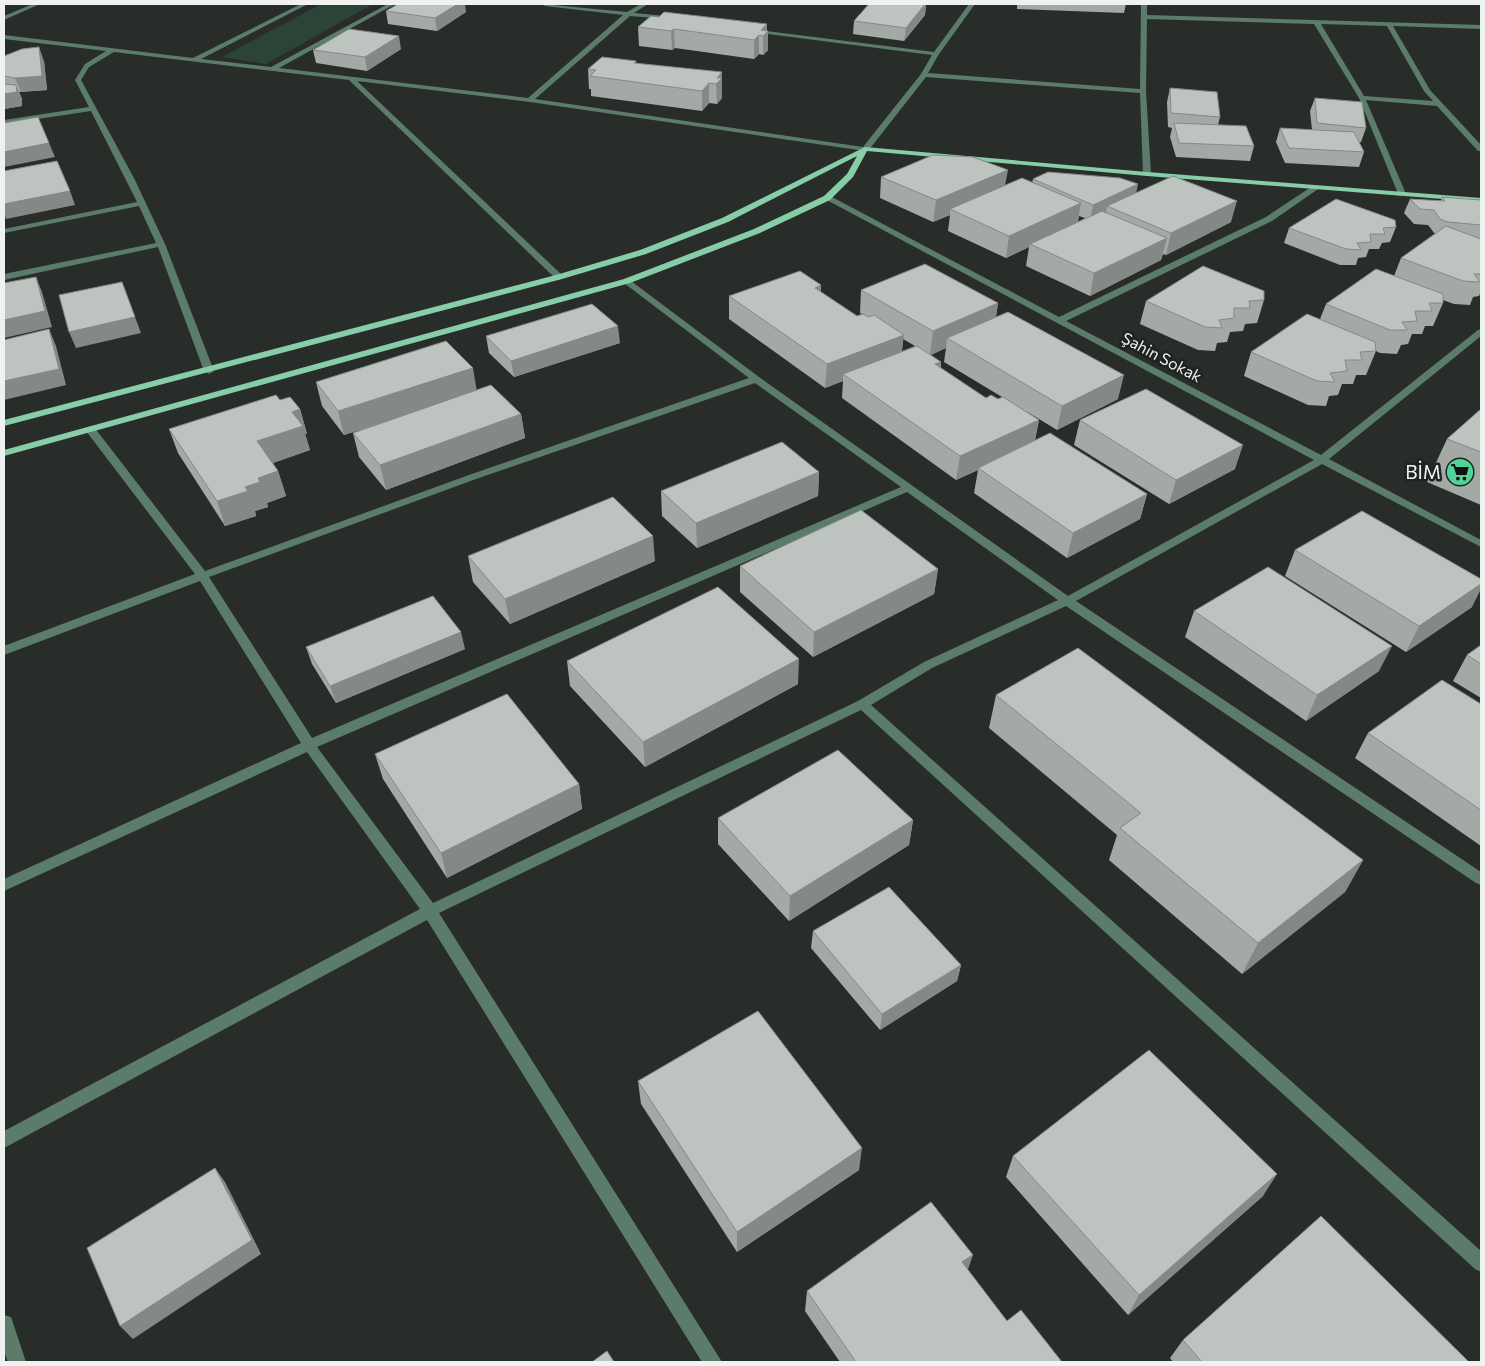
<svg xmlns="http://www.w3.org/2000/svg" width="1485" height="1366" font-family="Commissioner,sans-serif">
	<rect width="100%" height="100%" fill="#282d2a"/>
	<path fill="#2b4437" d="M321,4h52l-107,60 -44,-7z"/>
	<g fill="none" stroke-linecap="round" stroke-linejoin="round">
		<path fill="#5b7c6a" fill-rule="evenodd" d="M33,4h7l-36,16v-4z
			M301,4h7l-107,55 70,8 117,-63h7l-116,64 249,30 95,-83 -78,-9 -3,-2 85,8 14,-8h7l-14,9 32,3 2,3 -38,-3 -95,83 328,48 58,-73 11,-19 -180,-23 -2,-3 184,23 35,-48h6l-36,50 -11,19 212,16 1,-85h6v11l334,10v4l-88,-3 37,64 51,55v6h-3l-41,-45 -71,-6 40,94 -7,2 -40,-98 -45,-74 -167,-5 -1,72 5,83 -4,2 -4,-2 -3,-81 -214,-16 -58,74h-3l-335,-49 -173,-21 205,194 1,2 -4,3 -3,-1 -207,-199 -235,-28 -25,15 -8,13 54,100 30,64 49,127 -5,3 -5,-3 -46,-124 -154,33v-6l152,-31 -17,-37 -135,27v-4l133,-27 -46,-91 -87,13v-4l85,-13 -14,-27 10,-16 21,-13 -102,-12v-4l189,23zM1321,24l66,2 37,65 9,10 -69,-5z
			M1314,185l7,2 -49,34 -206,100 255,134 157,-125 3,-1v7l-152,123 152,81v7l-159,-83 -246,137 405,271v13l-5,-2 -410,-277 -134,62 -61,37 610,546v21l-6,-3 -614,-559 -422,203 283,449h-20l-275,-442 -423,228v-17l416,-222 -113,-157 -303,139v-12l297,-136 -101,-162 -196,74v-9l191,-72 -109,-143v-4h8l111,144 264,-96 280,-97 -125,-95v-4l3,-1 132,99 309,219 246,-136 -491,-262 7,-2 229,121 207,-100zM755,383l146,104 -589,251 -103,-161 267,-98zM907,492l151,108 -134,62 -66,39 -425,202 -116,-156z
			M4,1315l7,2 15,45h-18l-4,-11z"/>
		<path fill="#87cda8" fill-rule="evenodd" d="M865,147l282,25 334,26v4l-334,-26 -280,-25 -14,26 -23,23 -70,33 -130,50 -626,173v-6l620,-171 130,-50 70,-33 23,-22 10,-18 -129,66 -82,32 -84,25 -558,147v-6l552,-145 84,-25 82,-32z"/>
	</g>
	<path fill="#a3a9a5" fill-rule="evenodd" d="M869,4h57l-1,11 -21,26 -51,-7 1,-13z
		M1017,4h109l-2,9 -107,-4z
		M386,11l80,1 -29,19 -49,-7z
		M638,27l129,3 1,20 -5,5 -4,-1 -5,5 -79,-11 -3,2 -33,-4z
		M401,49l-34,22 -51,-8 -3,-13z
		M4,56l40,5 3,29 -28,2 3,7v7l-18,3z
		M636,61l1,3 85,8v26l-5,6 -8,-1 -7,8 -111,-15v-7h-2l-1,-20z
		M1170,88l50,29 -2,8 36,21 -4,15 -74,-4 -6,-20 2,-9 -4,-1 -1,-25z
		M1315,98l51,30 -5,14h-2l5,10 -5,15 -74,-4 -9,-21 4,-14 32,2 -2,-19z
		M881,177l124,9 27,-3 1,-4 103,13 95,30 -65,33 -3,-1 -2,6 -71,36 -64,-30 3,-19 -23,11 -58,-27 2,-16 -17,7 -53,-24zM1079,216l6,2 -7,4z
		M1442,197l39,3v91l-2,5 -6,1 -3,8 -16,-1 -11,-4v3l-10,23h-8l-3,8h-10l-4,10 -7,1 -4,9 -17,-1 -4,-2 -10,24h-10l-3,9h-11l-4,11 -9,1 -3,10 -18,-1 -64,-29 7,-24 69,-33 6,-15 68,-28 7,-18 34,-24 -7,-9 -14,-1 -10,-11 6,-14 31,2z
		M1396,227l-6,15 -8,1 -3,6h-10l-3,8 -8,1 -2,7h-16l-56,-22 5,-15z
		M821,285v7l36,24 5,-2 -2,-1 1,-23 137,13 -2,14 122,82 -61,31 -31,-19 13,9 -4,20 112,54 -7,25 -73,39 -93,-65 4,-23 -22,10 -114,-82 1,-17 -18,7 -96,-69v-23zM903,339l12,7 -13,5zM946,348l-2,14 58,35 -4,2 -12,-1 -45,-30v-6l-10,-7z
		M1264,300l-7,23 -12,1 -2,7 -13,1 -3,10 -10,1 -2,8 -17,-1 -58,-26 6,-23z
		M486,336l134,7 -106,34 -25,-24z
		M316,382l161,8 44,24 4,24 -139,52 -27,-33 -6,-24 9,-4 -18,6 -22,-29z
		M300,409l7,25h-2l5,16 -37,13 5,8 8,25 -19,7 1,4 -13,4 1,5 -31,10 -47,-73 -9,-24z
		M1481,409v96l-54,-23 20,-43z
		M1080,420l155,49 -66,35 -95,-59z
		M819,472l-1,24 -121,52 -35,-32 -1,-25z
		M1295,550l177,57 -66,45 -121,-76z
		M468,556l187,5 -145,63 -37,-42z
		M740,566l198,3 -4,25 -121,63 -73,-65z
		M1194,611l185,60 -73,50 -121,-84z
		M1481,645v53l-28,-17 14,-26z
		M306,647l159,2 -129,54 -24,-39z
		M567,661l231,23 -153,83 -75,-81z
		M996,695l367,165 -18,32 -103,82 -133,-114 8,-25 -128,-107z
		M1481,704v142l-126,-88 13,-25z
		M375,754l204,30 3,25 -135,69 -64,-99z
		M718,818l195,2 -4,25 -120,76 -71,-77z
		M813,931l148,34 -4,16 -77,49 -69,-82z
		M638,1081l221,89 -122,82 -96,-148z
		M1013,1156l250,40 -135,119 -122,-138z
		M968,1270l39,51 55,41h-222l-35,-51 2,-20z
		M1183,1340l286,22h-296l-3,-4z"/>
	<path fill="#848986" d="M458,4h7l1,8 -29,19 -2,-13z
		M925,4h1l-1,11 -21,26 2,-13z
		M767,24v8l1,-1v19l-5,5v-19l-2,-6z
		M674,29l1,19 -3,2 -1,-19z
		M759,35v19l-5,5v-19z
		M399,36l2,13 -34,22 -2,-14z
		M39,47l5,14 3,29 -26,2 -6,-14z
		M722,72v26l-5,6 -1,-20 1,-6z
		M709,83v20l-7,8v-20z
		M16,85l6,14v7l-18,3v-15z
		M49,143l6,14 -51,10v-15z
		M1008,170l-4,21 -54,18v6l-17,7 3,-22z
		M1138,184l-3,15 -28,7 -1,7 -16,7 3,-15z
		M70,191l5,14 -69,14 -2,-6v-9z
		M1237,201l-6,21 -65,33 5,-22z
		M1081,203l-4,22 -47,19 -1,3 -23,11 3,-22z
		M1167,238l-6,22 -71,36 4,-23z
		M36,277l6,15 10,35 -48,11v-18z
		M821,285l-1,23 -5,-20z
		M998,303l-4,24 -47,11 -1,10 -16,7 3,-24z
		M135,317l6,16 -65,15 -7,-16z
		M618,326l2,17 -106,34 -3,-16z
		M49,329l7,17 10,39 -62,15v-19z
		M904,335l-3,23 -58,16v7l-18,7 2,-24z
		M941,362l-2,23 -4,-21z
		M473,368l4,24 -133,43 -6,-24z
		M1124,375l-6,24 -61,31 5,-24z
		M300,409l7,25h-2l5,16 -46,16 -7,-25 35,-29z
		M521,414l4,24 -139,52 -6,-25z
		M1039,420l-5,25 -56,23v2l-22,10 4,-24z
		M1243,445l-8,24 -66,35 7,-24z
		M278,471l8,25 -19,7 1,4 -13,4 1,5 -31,10 -8,-25 28,-14 13,-9z
		M819,472l-1,24 -121,52 -1,-25z
		M1147,494l-7,25 -73,39 6,-25z
		M653,536l2,25 -145,63 -5,-25z
		M938,569l-4,25 -121,63 1,-25z
		M1481,584v5l-9,18 -66,45 13,-26z
		M461,632l4,17 -129,54 -6,-17z
		M1392,646l-13,25 -73,50 11,-26z
		M799,659l-1,25 -153,83 -2,-25z
		M579,784l3,25 -135,69 -6,-25z
		M913,820l-4,25 -120,76 1,-25z
		M1363,860l-18,32 -103,82 16,-31z
		M961,965l-4,16 -77,49 2,-16z
		M862,1148l-3,22 -122,82v-20z
		M215,1168l10,14 36,72 -128,85 -13,-13z
		M1277,1174l-14,22 -135,119 11,-20z
		M973,1255l-7,20 -4,-13z"/>
	<path fill="#bdc4c0" stroke="#848986" d="M398,4h60l-23,14 -49,-7z
		M869,4h56l-19,24 -52,-7z
		M664,12l103,12 -6,6 7,1 -5,5 -4,-1 -5,5 -80,-11 -3,2 -33,-4 13,-11 8,1z
		M349,29l50,7 -34,21 -52,-7z
		M39,47l3,29 -27,2 -11,-2v-20l18,-7z
		M602,57l34,4 -2,2 88,9 -5,6h5l-6,6 -7,-1 -7,8 -112,-15 6,-6 -8,-1z
		M4,84l12,1 1,7 -13,2z
		M1170,88l47,4 3,25 -49,-4z
		M1315,98l47,4 4,26 -49,-5z
		M38,117l11,26 -45,9v-29z
		M1174,123l72,3 8,20 -75,-3z
		M1280,128l74,4 10,20 -75,-4z
		M933,155l40,2 35,13 -72,30 -55,-23z
		M57,161l13,30 -66,13v-33z
		M1048,172l72,6 18,6 -45,21 -60,-26z
		M1173,176l64,25 -66,32 -64,-27z
		M1022,178l59,25 -72,33 -59,-27z
		M1442,197l39,3v25l-33,-3 -8,-3 -6,-9 -14,-1 -10,-10 35,2z
		M1336,199l59,21 1,7 -13,1 2,6h-15l1,8 -14,1 4,7 -15,-1 -57,-21z
		M1102,211l65,27 -73,35 -64,-29z
		M1446,226l35,13v35h-7l6,8 -17,-1 -62,-23z
		M925,264l73,39 -65,28 -72,-41z
		M1203,266l61,25v9l-15,1 1,7h-16v10l-15,2 3,8 -17,-1 -59,-26z
		M1376,269l67,25v9h-14l3,8h-17l2,10 -15,1 5,8h-17l-64,-26z
		M800,271l21,14 -6,3 42,28 6,-2 5,3 6,-2 30,20 -77,29 -98,-68z
		M36,277l9,34 -41,9v-37z
		M122,282l13,35 -66,15 -10,-37z
		M592,304l26,22 -107,35 -25,-25z
		M1008,312l116,63 -62,31 -115,-68z
		M1307,314l68,28 1,9 -16,1 2,8h-17l2,11 -17,2 5,9 -18,-1 -66,-29z
		M49,329l10,40 -55,12v-41z
		M446,341l27,27 -135,43 -22,-29z
		M917,346l24,16 -6,2 51,34 5,-3 7,4 5,-2 36,23 -79,36 -117,-82z
		M491,385l30,29 -141,51 -27,-32z
		M1146,389l97,56 -67,35 -96,-60z
		M276,395l4,5 10,-3 10,12 -8,3 11,14 -46,15 21,30 -20,7 2,4 -15,5 3,4 -31,10 -48,-72z
		M1481,409v43l-34,-13z
		M1050,433l97,61 -74,39 -95,-65z
		M782,442l37,30 -123,51 -35,-32z
		M613,497l40,39 -148,63 -37,-43z
		M861,510l77,59 -124,63 -74,-66z
		M1362,511l119,68v5l-62,42 -124,-76z
		M1268,567l124,79 -75,49 -123,-84z
		M718,587l81,72 -156,83 -76,-81z
		M433,596l28,36 -131,54 -24,-39z
		M1481,645v19l-14,-9z
		M1078,648l285,212 -105,83 -138,-115 21,-15 -145,-118z
		M1442,680l39,24v106l-113,-77z
		M507,694l72,90 -138,69 -66,-99z
		M838,750l75,70 -123,76 -72,-78z
		M889,887l72,78 -79,49 -69,-83z
		M758,1011l104,137 -125,84 -99,-151z
		M1149,1050l128,124 -138,121 -126,-139z
		M215,1168l37,72 -132,86 -33,-78z
		M931,1202l42,53 -11,7 45,59 14,-11 41,52h-206l-49,-71z
		M1321,1216l148,146h-267l-19,-22z
		M607,1351l7,11h-22z"/>
	<defs>
		<symbol id="supermarket-disc" viewBox="-11 -11 22 22"><circle r="9.5" fill="#50d398" stroke="#1f2321"/><path d="M-6-5.5h2.5l.6 2H6L4.5 2H-2.5L-4.4-4H-6ZM-1.5 3.2a1.3 1.3 0 1 0 .1 0ZM3 3.2a1.3 1.3 0 1 0 .1 0Z" fill="#111"/></symbol>
	</defs>
	<g fill-rule="evenodd">
		<use href="#supermarket-disc" x="1444" y="456" width="32" height="32"/>
	</g>
	<g text-anchor="middle" stroke-width="5" stroke-linejoin="round" paint-order="stroke">
		<g font-size="16" fill="#eff2f0" stroke="#1f2321">
			<text transform="translate(1162 357) rotate(28)" y="6">Şahin Sokak</text>
		</g>
		<g font-size="19" fill="#eff2f0" stroke="#1f2321" text-anchor="end">
			<text x="1441" y="479">BİM</text>
		</g>
	</g>
	<rect width="1485" height="1366" fill="none" stroke="#eff2f0" stroke-width="10"/>
</svg>
